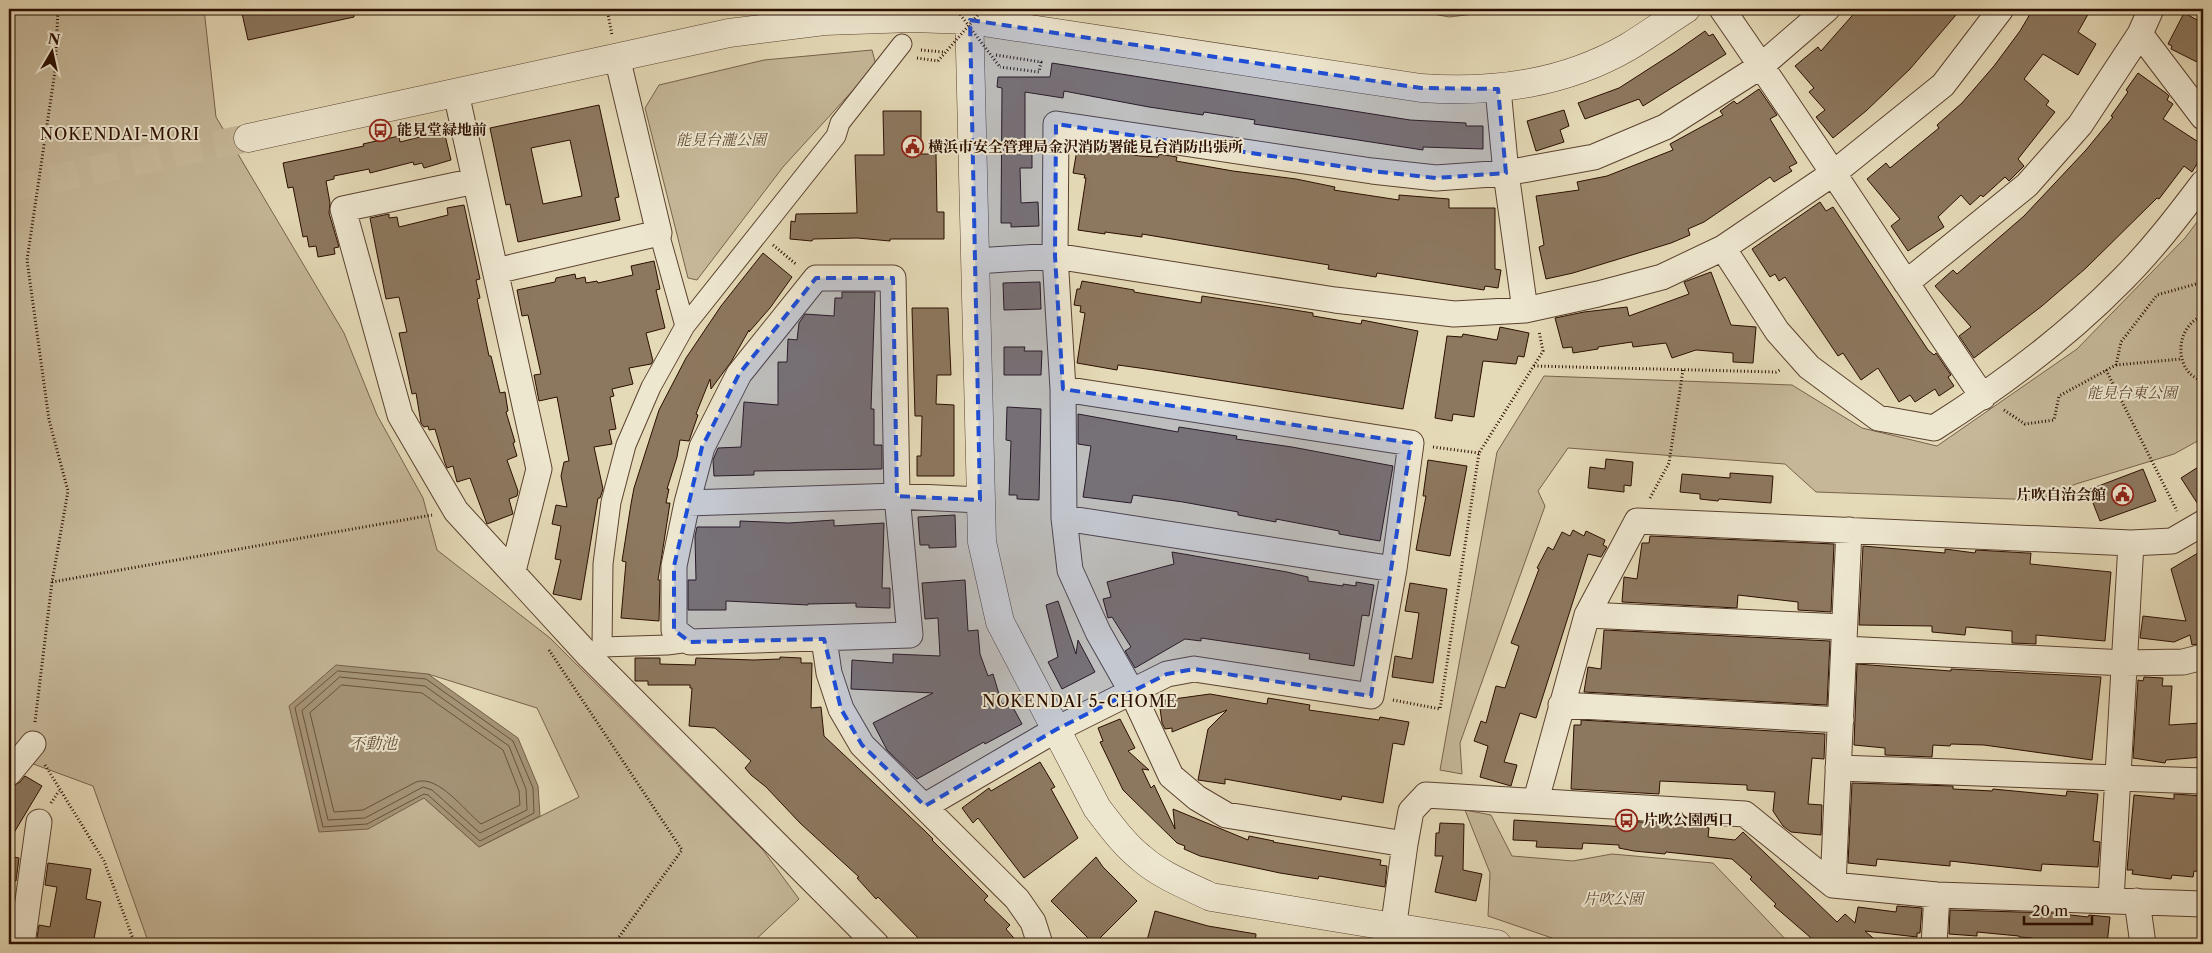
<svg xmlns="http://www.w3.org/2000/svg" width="2212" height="953" font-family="'Libre Caslon Text','Noto Serif JP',serif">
	<rect width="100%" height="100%" fill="#e5dab7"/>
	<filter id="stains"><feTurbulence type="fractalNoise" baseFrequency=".004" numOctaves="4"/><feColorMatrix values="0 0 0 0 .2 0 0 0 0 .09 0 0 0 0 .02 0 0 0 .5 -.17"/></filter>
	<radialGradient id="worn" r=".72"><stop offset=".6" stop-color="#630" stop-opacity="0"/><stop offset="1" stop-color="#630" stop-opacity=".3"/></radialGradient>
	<path fill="#c5b798" stroke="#78624c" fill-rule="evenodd" d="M9,9h195l12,108 128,216 33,82 46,83 14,52 113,88 213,212 36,49 -48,45h-602l-56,-158 -84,-31zM428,674l109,34 42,89 -100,50 -55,-49z
		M1407,9h110l-68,8z
		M872,50l4,15 -93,102 -86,113 -9,-2 -43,-170 14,-23 105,-25z
		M2203,214v224l-29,16 -98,30 -37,16 -223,-8 -31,-28 -217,-16 -30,43 7,15 -85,237 2,31 -22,-4 57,-318 47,-76 248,9 70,43 75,18 140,-97 108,-111z
		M1465,810l26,5 21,41 61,5 39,-7 101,9 77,81h-228l-10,-6 -64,-22 2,-43z"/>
	<path fill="#a69579" stroke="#755f49" d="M336,665l92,9 90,64 20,48 2,30 -61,31 -55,-49 -56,31 -49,3 -30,-126z"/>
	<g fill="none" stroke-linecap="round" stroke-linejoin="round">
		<path stroke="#68523c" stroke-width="1" d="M338,671l88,8 87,62 20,47 1,25 -54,28 -52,-46 -4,-1 -57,30 -44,3 -28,-119z
			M340,677l85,9 84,60 17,43 1,21 -47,23 -48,-43 -9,-3 -58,31 -37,2 -26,-109z
			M342,685l80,8 81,57 16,41 1,14 -39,19c-16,-13 -43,-50 -65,-42l-53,28 -29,2 -24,-99z"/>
	</g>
	<path fill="#8c785f" stroke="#2b0e00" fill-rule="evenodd" d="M241,9h113v8l-106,23z
		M1858,9h103l-51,60 -44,42 -33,27 -17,-21 9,-7 -16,-18 5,-4 -19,-22 23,-19 3,4z
		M2033,9h58l-13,23 18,12 -18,31 -35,-21 -19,25 25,22 -3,4 9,7 -37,47 6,7 -15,15 -4,-4 -22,20 -2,-2 -11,10 -9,-10 -23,22 6,10 -36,24 -17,-25 9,-7 -33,-40 19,-16 4,5 49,-40 -2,-3 25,-22 32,-37 26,-35z
		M2184,13l19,10v42l-32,-16 1,-3 -4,-2z
		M1705,31l4,5 4,-2 13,20 -83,52 -4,-7 -54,20 -7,-16 41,-15 56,-36z
		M1052,63l358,57 56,3v3h17v23l-60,-2v3l-169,-26 1,-4 -51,-8 -1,3 -54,-8 -85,-16 -1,7 -38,-6v51h7v25h-12l1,35 17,-1 1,24 -28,1v-4h-10l1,-135 -5,-1 1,-10h52z
		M2138,73l28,20 3,3 -2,4 6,4 -10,15 40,26v9l-11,18 -8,-6 -25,33 -2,-1 -71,70 -44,38 -68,52 -15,-22 12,-9 -36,-41 18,-16 4,4 67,-58 62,-66 27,-33 -2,-1 17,-24 -2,-2z
		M1759,89l18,26 -7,4 27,44 -8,4 3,4 -18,11 -4,-5 -66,45 -16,7 2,6 -19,8 -98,30 -27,6 -7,-32 5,-2 -8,-49 43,-6 -2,-8 30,-6 66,-26 -3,-6 53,-29 -3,-4 14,-10 3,3z
		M599,105l20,92 -4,1 5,22 -102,22 -8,-38 -4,1 -16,-77zM570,140l12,56 -39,8 -12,-56z
		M1564,110l5,16 -9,4 4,12 -28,9 -9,-30z
		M883,111h38v43h15l1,58h7v27h-54v2l-33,-3 -44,1 -1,2 -22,-2 1,-18 4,1 1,-8 61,-1 -2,-58h29z
		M444,131l7,29 -27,8 -2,-5 -8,2 -1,-3 -43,11 -1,-4 -35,7v3l-8,2 4,22 -1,10 10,34 -5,1 1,6 -17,3 -2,-11 -7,1 -2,-11 -4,1 -10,-50 -5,1 -5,-25 81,-17 -1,-2 36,-8 1,6z
		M1078,144l62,12 18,1 1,-3 18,3 -1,4 57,10 63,8 39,8 -1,3 6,1 59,9v-5l50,4v9h46v61l6,1 -3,18 -13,-2 -1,4 -107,-17 -1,4 -48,-8 1,-4 -133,-22 -54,-9v3l-37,-5v2l-27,-4 8,-52h-2l1,-3 -12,-2z
		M1820,202l6,9 7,-4 95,143 6,5 2,-2 15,22 -3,2 6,9 -15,10 -4,-7 -20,13 -5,-7 -11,7 -21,-34 -17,12 -18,-27 -5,3 -53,-79 -6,4 -4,-7 -5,3 -18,-28z
		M464,205l16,74 -4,1 4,18 -3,1 12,57h2l9,37 5,-1 3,19 -2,1 9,30 -2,1 4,13 -10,4 11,31 -1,5 -8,3 4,15 -26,10 -17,-46 -13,4 -4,-16 -6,2 -2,-5 -10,-34 -6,1 -1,-4 -4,1 -3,-4 -5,-30 -4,1 -13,-61 8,-1 -8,-35 -13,2 -16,-81 19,-4v4l8,-1 2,10 49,-12 -1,-7z
		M763,253l29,24 -22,31 -21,24v-2l-18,32 -20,27 -1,-10 -14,35 2,1 -9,26 -9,-1 -3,17 -10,32h2l-3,14h4l-12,77h2l-1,41 -38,-3 5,-56 -4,-1 9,-57 3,-16 25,-78 27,-52 35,-52z
		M654,261l6,28 -4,1 9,38 -19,5 7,28 -2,3 -22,4 4,16 -21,5 2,7 -4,1 6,32 -7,1 3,14 -18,3 9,42 -3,9h-2l-17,102 -28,-6 8,-34 -6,-1 6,-33 -9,-2 4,-19 11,2 -6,-31 3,-14 5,-1 -12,-64 -18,4 -5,-26 7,-1 -13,-59 -6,1 -5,-26 38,-8 1,-4 19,-4 1,5 9,-2 1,6 11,-2 1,2 35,-8 -2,-9z
		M1711,272l20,53 25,2 -3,36 -20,-1v-9l-37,-3 -24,8 -6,-15 -33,4 -1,-5 -34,5v2l-25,4 -1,-6 -9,1 -8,-30 29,-6 43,-5 2,9 60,-22 -5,-12z
		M1082,281l52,9v2l12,2 55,9 1,-7 80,12 31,5v3l48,8 1,-4 56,11 -15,78 -249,-39 -36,-5 -1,5 -40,-7 8,-50 -5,-1 1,-6 -7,-1 3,-16h3z
		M1040,282l1,27 -37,1 -1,-27z
		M842,292h33l-4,117h3v36h8v24l-128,2v4l-40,1 -1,-16 5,-12 23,-1 3,-45 34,3v-43h9l1,-23 9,1 2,-17 6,-9 29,2 1,-18h7z
		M912,308h36l3,67h-14l-1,29 18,1v71h-37v-20h4l1,-40h-7z
		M1500,327l29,6 -5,24 -6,-1 -2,8 -33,-3 -9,56 -21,-3 -1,7 -17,-3 12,-82 15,1 1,-3 34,6z
		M1004,347h21l-1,4h18l-1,24h-37z
		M1007,407l34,2 -2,91 -22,-1v-4h-8l2,-54 -5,-1z
		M1078,414l100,18 1,-5 58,9 -1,3 56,8 101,19 -13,75 -41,-7v-3l-63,-12v3l-38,-7v-3l-55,-10 -50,-7 -2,8 -48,-6 8,-51 -13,-2z
		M1606,459l27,3 -2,24 -7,-1v7l-36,-4 2,-21 15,2z
		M1428,460l39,6 -17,90 -34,-6 10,-54h-3z
		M2203,464v45h-2l-20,-31z
		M2143,469l13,32 -56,20 -12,-31z
		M1730,473l43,3 -2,27 -52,-4 -1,2 -18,-2v-5l-20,-2 2,-18 48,4z
		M955,515l1,32 -27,1v-3h-9l-2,-28z
		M834,520v6l50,-3 -2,65h8v20l-34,-1v-4l-48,1v1l-82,-4v9h-38v-30h8l-1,-44 2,-9h43v-6l49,2z
		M1573,530l11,6 2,-5 19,9 -2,5 4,2 -6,10 -13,-3 -52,164 -16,-5 -16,49 13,3 -6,21 -31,-9 8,-31 -14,-5 7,-20 5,2 10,-37 9,2 14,-42 -8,-3 28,-74 -2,-1 11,-21 5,3 9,-18 8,4z
		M1650,536l184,8 -3,68 -33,-2v-8l-60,-7 -1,13 -115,-6 2,-25 13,2 5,-36h7z
		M1863,546l82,7v-4l30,4 1,-3 51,3h4l-1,11 81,8 -6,69 -69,-6v9l-24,-1v-12l-46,-4 -1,8 -33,-3v-6l-73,-1z
		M2203,550v93l-11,2 -2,-10 -16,7 -34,-4 3,-22 43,5 -15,-52z
		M1172,552l115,20 21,5v4l35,5v-2l13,2v-4l18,3 -5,31 -7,-1 -8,51 -45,-7 1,-5 -109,-16v3l-16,-2 -50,29 -10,-17 6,-4 -19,-30 -4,1 -5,-19 8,-2 -4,-15 67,-18z
		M965,580l3,51 10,-1 2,24 8,22 5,-2 9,30 7,-4 13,24 -37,20 -1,-2 -67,37 -30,-29 -14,-27 60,-30 -82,-4 1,-29 41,3v-9l47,2 -2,-38 -13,1 -3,-36z
		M1410,583l37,6 -14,94 -41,-6 3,-21 17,3 7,-46 -14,-2z
		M1058,601l18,53 2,-14 17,32 -33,17 -14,-27 10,-5 -12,-52z
		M1604,630l226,11 -3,64 -243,-13 4,-25 13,2z
		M780,657l21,1v5h11l-1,45 10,-1 3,29 101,95 8,8 -1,1 56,56 -4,4 26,25 -4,4 13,15h-95l-46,-47 -2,2 -19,-21 2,-1 -59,-54 -34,-36 -15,-12 -6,-7 6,-7 -36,-33 -26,-2 3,-38h-2v-3h-42v-4h-13v-23h25v6l35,1 1,-7 58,2 26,-1z
		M1857,664l94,7v-2l150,8 -9,83 -108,-15 -33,-1 -1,2 -17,-1 -1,12 -47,-2v-7l-31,-3z
		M2144,677l19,1 -1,8h10l-3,39 32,-2 2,34 -37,3 -1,3 -32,-5 5,-78 5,1z
		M1210,694l57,10 1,-6 42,7 -1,5 70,10 1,-3 29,5 -5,23 -11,-2 -10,60 -41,-7 -1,4 -116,-21v5l-27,-4 10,-51 19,-19 -55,22v-4l-7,1 -3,-6 -3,-22z
		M1120,719l15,29 -7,3 21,19 -7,-1 9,19 3,-3 21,44 -2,-20 75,31 1,-4 25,5 -1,1 108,18 -1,5 7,1 -2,21 -66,-11 -1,3 -38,-6 -80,-17 -16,-7 1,-3 -8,-3 -54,-53 -23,-48 3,-1 -5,-13z
		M1581,720l244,14 -1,25 -12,-1 -4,46 14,1 -1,30 -30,-3 -8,-6 -10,-15 2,-19 -28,-2v-5l-87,-4 -1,13 -88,-5 3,-64h7z
		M1040,762l15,25 -4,2 27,49 -54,40 -46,-60 -5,5 -11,-15 27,-20 2,3z
		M25,776l17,10 -33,55v-53l11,-6z
		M1852,783l101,3v3l39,2 1,-2 73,7 1,-5 31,3 -5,47 7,1 -2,25 -56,-3 -1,7 -91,-10v5l-73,-7 -1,7 -28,-3z
		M2174,794l29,2 -3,48h3v28l-9,-1 -1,6 -21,-2 -1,4 -39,-5 1,-4h-6l7,-75 40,4z
		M1514,820l112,7 1,-6 73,5 9,2 -1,9 27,3 8,-8 94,90 8,-8 10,9 3,-16 38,5 1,-6 25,2 -2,25h-3v4l-52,-6 15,13 -36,-4v4h-26l-44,-38 2,-2 -26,-25 2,-2 -20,-18 -66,-7 -1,2 -31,-3 -15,-3v-3l-36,-2 -1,6 -46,-2 1,-6 -24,-1z
		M1440,823l24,1 -1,46 19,4 -6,27 -41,-9 8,-36h-8l1,-23h3z
		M9,856l10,2 -3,23 -7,-2z
		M1096,857l7,10 34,34 -43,43 -43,-43z
		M48,863l43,6 -5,30 15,3 -8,42h-57l3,-19 11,2 7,-40 -12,-2z
		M1950,910l103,3 35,4 1,-2 21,2 -3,27h-75v-6l-13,-1v-1l-42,-4v4l-28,-2z
		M1155,911l53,15 48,8 -1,10h-109z"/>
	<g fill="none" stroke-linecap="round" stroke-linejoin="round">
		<path stroke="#c9bb9c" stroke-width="28" stroke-dasharray="28 14" stroke-linecap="butt" d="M9,188l239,-50"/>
		<defs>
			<path id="pedestrian" d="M659,233l26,93
				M602,647l65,-2 23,-3
				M590,657l12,-10 1,-83 8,-62 15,-57 25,-58 34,-61 151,-190 4,-13 62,-79"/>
			<path id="minor" d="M1722,9c89,128 173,259 261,388
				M2140,34l63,83
				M1498,89l8,84 19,137
				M456,93l83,376 -26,102
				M475,181l-132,28 57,206 56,96 134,146 286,287
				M1723,248l54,83 32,36 69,51 56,10c68,-43 132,-91 188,-148 30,-30 56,-64 81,-97
				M976,261l79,-5 280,44 119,14 71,-4 73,-16 64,-17 61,-29 112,-76 108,-87 58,-76
				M496,271l163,-38 -42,-176
				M816,278h77l4,218 13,139 -220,7 -16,-12v-64l13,-63 15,-56 37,-73z
				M1906,283l121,-98 53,-60 60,-91 11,-25
				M687,503l210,-7 83,4
				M1064,518l330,51
				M1587,615l257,12
				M824,639l5,34 12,36 21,36 155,154 16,23 7,22
				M1844,649l281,14 58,-1 20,-5
				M1561,705l280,15
				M1838,768l365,13
				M9,773l24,-29
				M1536,800l51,-185 50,-94 494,22 41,-2 31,-18
				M925,806l132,-77 110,-55 27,-5 177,27 23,-127 17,-126 -348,-54
				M1405,844l-179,-29 -29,-17 -26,-22 -39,-84 -34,-60 -28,-62 -6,-52 -1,-129 -8,-133 1,-132 316,47 64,7 70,-5 88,-16 71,-30 96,-61 66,-57
				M1833,885l16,-355
				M2111,900l20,-357
				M2137,901l6,43
				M22,944l17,-122
				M1391,944l14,-100 6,-33 15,-16 319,19 88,71 104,10 266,9
				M1934,944l3,-49"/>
			<path id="tertiary" d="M969,9l13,533 18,80 97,186c13,17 26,35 43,49 20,18 46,28 71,40l286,47
				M248,138l481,-105 95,-12 88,-3 58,2 451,68c73,5 143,-4 207,-41 20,-12 39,-26 58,-38"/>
		</defs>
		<use href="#pedestrian" stroke="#5a412e" stroke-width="21"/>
		<use href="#minor" stroke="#5a412e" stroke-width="27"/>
		<use href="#tertiary" stroke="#5a412e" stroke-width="29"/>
		<path stroke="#2b0e00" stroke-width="3" stroke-dasharray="1 2.5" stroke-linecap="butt" d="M607,9l5,26
			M921,50l22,2
			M996,55l45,7 -2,10 -39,-5
			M917,58l21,3
			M773,245l24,20
			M2203,316c-29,10 -30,57 0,65
			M2116,365l65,-6
			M1534,366l242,6 4,-2
			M2106,370l71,141
			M2004,410l21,14 29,-4 5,-24 57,-31 5,-23 36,-47 46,-13
			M1433,447l46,6
			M1650,498l19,-35 14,-93
			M52,582l380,-67
			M549,650l133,200 -68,94
			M1393,700l47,9 39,-256 64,-102 -4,-20
			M35,722l17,-140 16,-91 -19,-71 -22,-160 28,-189 3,-62
			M45,765l59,96 31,83
			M51,803l8,-12"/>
		<use href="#pedestrian" stroke="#eee7d0" stroke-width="19"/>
		<use href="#minor" stroke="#eee7d0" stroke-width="25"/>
		<use href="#tertiary" stroke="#eee7d0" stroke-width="28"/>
		<path stroke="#2b0e00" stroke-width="3" stroke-dasharray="1 2.5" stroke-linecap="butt" d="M956,9l44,58
			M938,61l45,-52"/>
	</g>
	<path fill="#1d4ed8" fill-opacity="0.2" stroke="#1d4ed8" stroke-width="4" stroke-dasharray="10 6" stroke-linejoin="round" d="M970,20l451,68 77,1 8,84 -70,5 -64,-7 -316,-47 -1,132 8,133 348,54 -40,253 -177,-27 -27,5 -110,55 -132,77 -63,-61 -21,-36 -17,-70 -134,3 -16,-12v-64l28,-119 37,-73 77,-96h77l4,218 83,4z"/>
	<defs>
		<symbol id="bus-ring" viewBox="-11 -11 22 22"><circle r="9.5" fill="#eee7d0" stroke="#8f2418" stroke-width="1.5"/><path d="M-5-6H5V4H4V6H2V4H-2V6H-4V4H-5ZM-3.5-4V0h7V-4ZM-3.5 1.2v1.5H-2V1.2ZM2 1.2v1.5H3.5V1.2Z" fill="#8f2418"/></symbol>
		<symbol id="civic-ring" viewBox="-11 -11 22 22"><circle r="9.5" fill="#eee7d0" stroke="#8f2418" stroke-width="1.5"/><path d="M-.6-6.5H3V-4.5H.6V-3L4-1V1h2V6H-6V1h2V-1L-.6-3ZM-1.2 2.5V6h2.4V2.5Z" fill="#8f2418"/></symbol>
	</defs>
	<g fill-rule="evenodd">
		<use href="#bus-ring" x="368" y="118" width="25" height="25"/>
		<use href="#civic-ring" x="900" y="134" width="25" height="25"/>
		<use href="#civic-ring" x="2110" y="482" width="25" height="25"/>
		<use href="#bus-ring" x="1614" y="808" width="25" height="25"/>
	</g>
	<g text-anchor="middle" stroke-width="4" stroke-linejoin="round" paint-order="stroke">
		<g font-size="15" font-weight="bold" fill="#2b0e00" stroke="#eee7d0" text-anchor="start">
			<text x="397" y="135">能見堂緑地前</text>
			<text x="928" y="152">横浜市安全管理局金沢消防署能見台消防出張所</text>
			<text x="2106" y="500" text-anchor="end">片吹自治会館</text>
			<text x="1643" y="825">片吹公園西口</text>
		</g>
		<g font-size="15" font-style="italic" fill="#614935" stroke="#eee7d0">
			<text x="721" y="145">能見台瀧公園</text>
			<text x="2132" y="398">能見台東公園</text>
			<text x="1613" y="904">片吹公園</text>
		</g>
		<g font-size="16" letter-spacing="1" fill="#2b0e00" stroke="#eee7d0">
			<text x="120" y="140">NOKENDAI-MORI</text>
			<text x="1080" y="707">NOKENDAI 5-CHOME</text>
		</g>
		<g font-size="16" font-style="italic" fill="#624b36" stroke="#eee7d0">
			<text x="373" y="749">不動池</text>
		</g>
	</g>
	<rect width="2212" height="953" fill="none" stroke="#e5dab7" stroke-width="30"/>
	<rect x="10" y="10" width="2192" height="933" fill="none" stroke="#2b0e00" stroke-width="2.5"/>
	<rect x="15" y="15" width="2182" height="923" fill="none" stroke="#2b0e00"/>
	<g transform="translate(52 52) rotate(9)" stroke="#eee7d0" stroke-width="4" paint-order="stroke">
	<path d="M0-4L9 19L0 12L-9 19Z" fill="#2b0e00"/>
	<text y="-8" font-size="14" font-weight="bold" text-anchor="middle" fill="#2b0e00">N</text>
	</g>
	<path d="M2024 916v8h68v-8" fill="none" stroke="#2b0e00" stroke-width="2.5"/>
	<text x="2032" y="916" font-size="15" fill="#2b0e00" stroke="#eee7d0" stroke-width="4" paint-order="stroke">20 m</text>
	<rect width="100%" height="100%" filter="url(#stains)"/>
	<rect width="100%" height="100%" fill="url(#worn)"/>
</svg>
